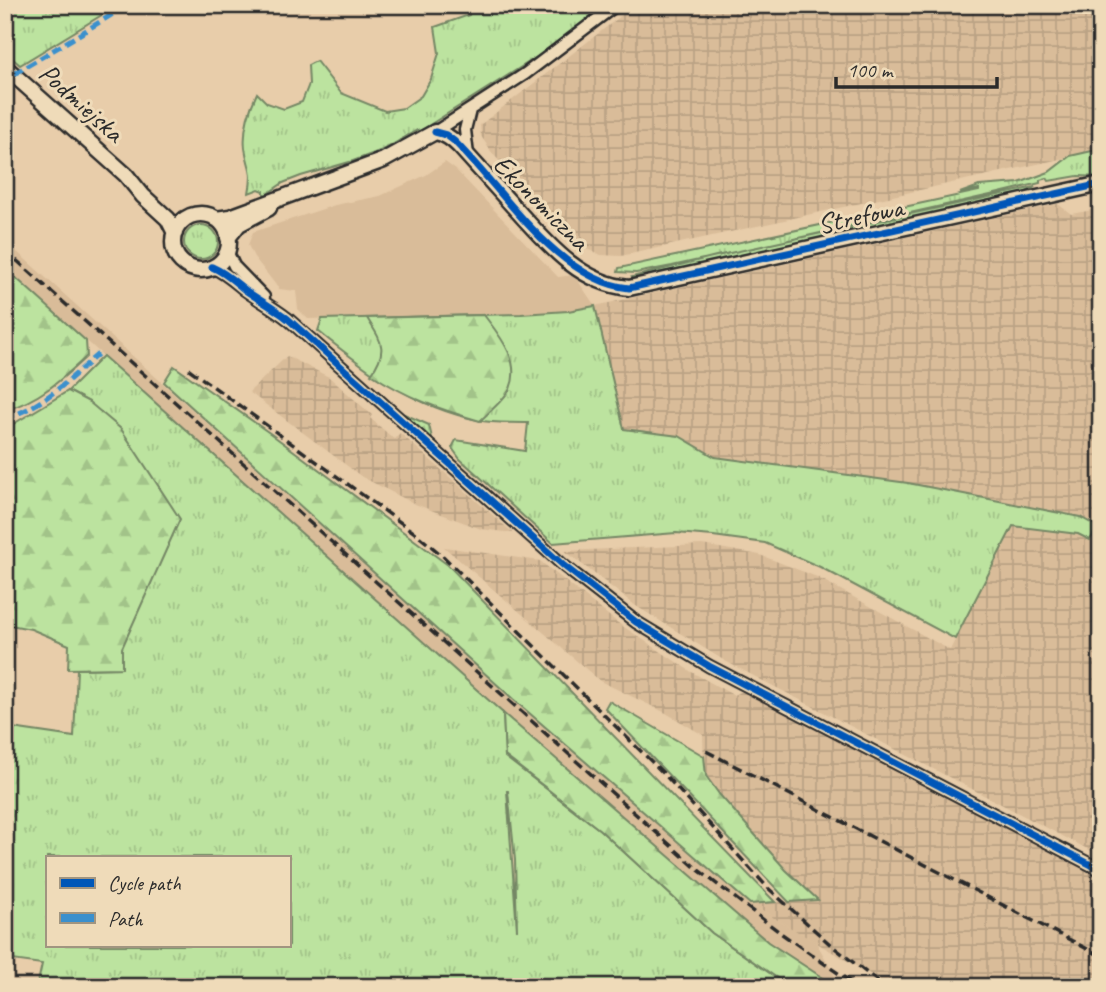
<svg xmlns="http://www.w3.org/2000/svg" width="1106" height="992" font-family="Caveat,sans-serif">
	<defs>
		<pattern id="industrial-grid" width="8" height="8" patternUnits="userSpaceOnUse" patternTransform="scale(1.75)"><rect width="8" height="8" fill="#d9bc99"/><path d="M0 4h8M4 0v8" fill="none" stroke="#baa284"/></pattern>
		<pattern id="grass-tufts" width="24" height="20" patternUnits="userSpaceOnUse" patternTransform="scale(1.75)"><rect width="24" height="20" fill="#bce39f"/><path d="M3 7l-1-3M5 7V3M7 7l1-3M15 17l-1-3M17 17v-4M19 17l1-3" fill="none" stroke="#a2c389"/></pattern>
		<pattern id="forest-firs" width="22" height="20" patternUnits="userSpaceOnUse" patternTransform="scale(1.75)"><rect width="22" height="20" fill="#bce39f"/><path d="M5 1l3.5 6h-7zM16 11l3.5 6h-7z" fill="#a2c389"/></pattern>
	</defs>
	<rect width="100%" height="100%" fill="#e8cdaa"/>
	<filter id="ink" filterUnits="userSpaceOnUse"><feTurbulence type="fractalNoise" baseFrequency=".0143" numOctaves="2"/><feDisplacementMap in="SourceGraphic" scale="14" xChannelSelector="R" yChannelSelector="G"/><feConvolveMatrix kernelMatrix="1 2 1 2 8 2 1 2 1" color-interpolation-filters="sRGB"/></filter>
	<g filter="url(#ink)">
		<path fill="#d9bc99" d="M445,162l11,8 102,107 16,-2 21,31 -27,5 -47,3 -213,5 -10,-10 -2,-18 -17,-2 -25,-32 -6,-12 5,-13 82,-27 45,-9 46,-21z
			M5,241l508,458 237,205 66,38 25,45h-4l-69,-45 -203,-174 -560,-500z"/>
		<path fill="url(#industrial-grid)" d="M635,5h466v145l-480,106 -20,-1 -22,-9 -87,-93 -11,-17 -1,-11z
			M1101,195v334l-21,-12 -172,-34 -193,-26 -36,-21 -55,-7 -29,-123 463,-102 13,10 27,-5z
			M287,356l42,21 43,38 -2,3 24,21 6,-6 113,100 -32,-4 -66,-25 -53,-27 -113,-85z
			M1013,526l65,8 23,12v310l-376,-195 -89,-55 -71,-55 137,-6 58,10 57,22 133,73z
			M444,547l96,14 78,62 72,48 43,24 10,-4 358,186v110h-209l-142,-83 67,-5 -31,-29 -76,-87 -6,-15 -1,-33 -37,-22 -66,-32z"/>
		<path fill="url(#grass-tufts)" stroke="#748765" stroke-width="2" fill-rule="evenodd" d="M5,5h113l-98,60 -15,-13z
			M472,5h135l-67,50 -120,76 -3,-1 -32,19 -32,12 -52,15 -18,7 -16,11 -3,1v-4l-5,-2 -10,4c5,-24 -1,-25 -4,-45 -2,-18 5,-40 12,-55l10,10 17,6 18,-7 7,-18 -1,-19 8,-4 25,32 44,18 19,-3 17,-12 10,-17 8,-26 -4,-26 34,-12z
			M1101,149v28l-23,-1 -29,5 -2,-3 -7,2v3l-45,11 -323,72 -36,7 -18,-1 1,-4 360,-77v-2l-19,4 19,-7 40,-3 30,-11 21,-16z
			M1035,187l-12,7 -388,86 -3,-3 84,-21z
			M184 242a17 17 0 1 1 34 0a17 17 0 1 1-34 0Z
			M595,306l29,123 55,7 36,21 193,26 172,34 18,10 -8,13 -12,-6 -65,-8 -58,113 -135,-72 -55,-24 -52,-7 -37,-3 -123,10 -93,-84 -8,-11 4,-8 69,11 3,-28c-16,-1 -34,1 -50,-3 -63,-12 -111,-49 -160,-89l4,-12 199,-5 47,-3z
			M103,356l400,357 2,44 95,73 112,103 78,54h-753l5,-23 -37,-5v-232l69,10 3,-68 45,-1v-20l-33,-246 -21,-11zM508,791l7,69 2,70 -10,-139zM47,857h242v88h-242z
			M404,414l25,11 3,13h-1z"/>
		<path fill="url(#forest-firs)" stroke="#748765" stroke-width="2" d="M5,268l81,73 1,15c-25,23 -48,45 -82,54z
			M484,315c15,20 38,46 26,74 -6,11 -21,23 -30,32 -42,-12 -72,-23 -109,-47 18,-25 10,-33 -4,-56z
			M174,366l97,68 177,131 327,337 -25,2 -237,-205 -349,-317z
			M68,391l21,11 32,27 59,90 -58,129v20l-54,1 1,-24 -38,-16 -26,-5v-195z
			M609,701l95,55 2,20 13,18 67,76 32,30 -29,2 -184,-194z
			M503,713l265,229 69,45h-47l-78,-54 -112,-103 -95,-74z"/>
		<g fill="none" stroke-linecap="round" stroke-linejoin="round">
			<defs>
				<path id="street" d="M435,132l90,-58 91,-69
					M468,155l-3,-25 5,-20
					M227,251l7,15 30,31
					M212,267c14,6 22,14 33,23 14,10 29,18 43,29l276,247 72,56 73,44 392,204"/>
				<path id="secondary" d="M5,67l121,108 17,21 25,23 7,14
					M173 242a28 28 0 1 1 56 0a28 28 0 1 1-56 0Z
					M216,219l14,-2 154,-57 51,-28c10,2 16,6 24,14 18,20 36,40 54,60 32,35 65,77 116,82l472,-104
					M228,238l11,-14 30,-16"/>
			</defs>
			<use href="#street" stroke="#2b2b2b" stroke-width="15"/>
			<use href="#secondary" stroke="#2b2b2b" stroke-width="19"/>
			<use href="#street" stroke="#efdbb9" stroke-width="10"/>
			<use href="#secondary" stroke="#efdbb9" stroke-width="14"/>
			<path stroke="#2b2b2b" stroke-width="3.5" stroke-dasharray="10 5" stroke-linecap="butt" d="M5,250l691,618 86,66 76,53
				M189,369l226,164 28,23 221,218 104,114 63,57 54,42
				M706,751l395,205"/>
			<path stroke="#3b90cd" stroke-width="5" stroke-dasharray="10 5" stroke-linecap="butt" d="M14,74l114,-69
				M5,418c38,-11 65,-39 93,-64"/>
			<defs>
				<path id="cycleway" d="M435,132l11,3 8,6c48,47 104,140 175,147l472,-104
					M212,267c14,6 22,14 33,23 14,10 29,18 43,29l276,247 72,56 73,44 392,204"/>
			</defs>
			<use href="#cycleway" stroke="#efdbb9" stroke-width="11"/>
			<use href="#cycleway" stroke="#0057b8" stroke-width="7"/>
		</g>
	</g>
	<g text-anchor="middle" stroke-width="6" stroke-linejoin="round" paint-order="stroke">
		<g font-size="28" fill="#2b2b2b" stroke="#efdbb9">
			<text transform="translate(82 102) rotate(42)" y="10">Podmiejska</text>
			<text transform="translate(542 202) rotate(45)" y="10">Ekonomiczna</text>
			<text transform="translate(860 215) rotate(-12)" y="10">Strefowa</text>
		</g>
	</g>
	<rect width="1106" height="992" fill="none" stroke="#efdbb9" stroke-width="28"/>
	<rect x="14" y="14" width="1078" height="964" fill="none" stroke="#2b2b2b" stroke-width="2.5" filter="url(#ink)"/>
	<rect x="46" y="856" width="245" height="91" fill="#efdbb9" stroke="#a19580" stroke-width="2"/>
	<rect x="60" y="878" width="35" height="10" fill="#0057b8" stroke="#a19580" stroke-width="2"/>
	<text x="108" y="890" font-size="21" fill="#2b2b2b">Cycle path</text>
	<rect x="60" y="913" width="35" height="10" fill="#3b90cd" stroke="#a19580" stroke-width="2"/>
	<text x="108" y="926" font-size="21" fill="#2b2b2b">Path</text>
	<path d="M836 77v10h161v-10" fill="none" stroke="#2b2b2b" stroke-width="3.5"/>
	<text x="847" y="77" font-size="21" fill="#2b2b2b" stroke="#efdbb9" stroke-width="5" paint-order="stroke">100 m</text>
</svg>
